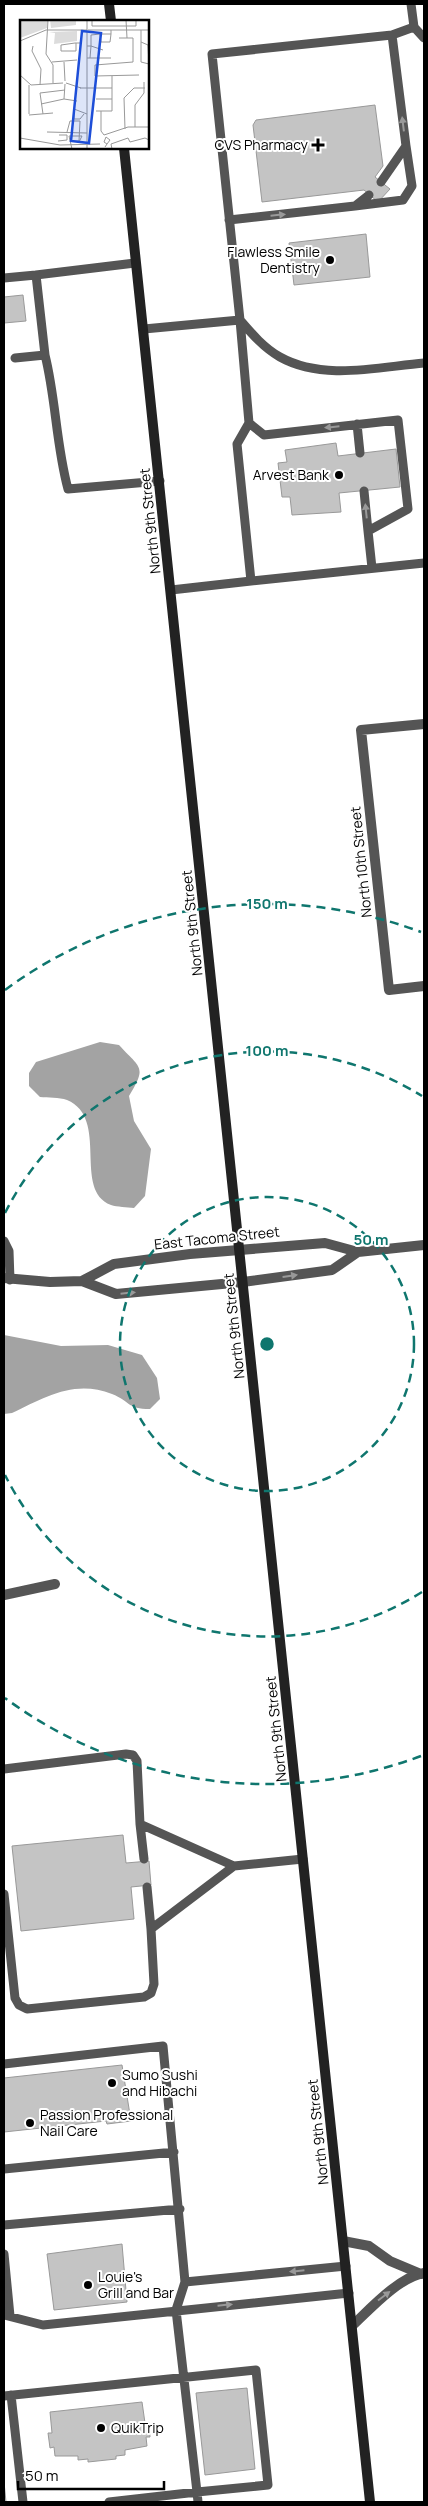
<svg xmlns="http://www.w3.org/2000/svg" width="428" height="2506" font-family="Manrope,sans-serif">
	<rect width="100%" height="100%" fill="#fff"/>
	<path fill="#a3a3a3" d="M100,1042l19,3c22,24 28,21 10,51l5,25 17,28 -6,47 -11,12c-7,-1 -17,-1 -23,-3 -39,-15 -1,-87 -44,-105 -8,-3 -19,-2 -27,-3l-11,-11v-13l7,-11z
		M4,1335l57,11 47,-1 34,10 15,23 3,21 -10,10c-23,0 -20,-8 -38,-15 -37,-15 -67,3 -100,19l-8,1z"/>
	<path fill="#c4c4c4" stroke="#999" d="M375,105l8,61 -8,11 15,12 -12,13 -14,-12 -102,12 -9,-77 3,-5z
		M366,234l4,43 -76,8 -5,-42z
		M23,295l3,26 -22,2v-26z
		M336,443l2,13 58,-7 4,38 -61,6 2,19 -49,3 -2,-18h-8l-4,-34 9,-1 -2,-12z
		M123,1835l3,28 23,-2 2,24 -20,2 3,32 -113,12 -9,-85z
		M122,2065l9,56 -24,3 -1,-3 -102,11v-54z
		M122,2244l5,58 -73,8 -7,-56z
		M247,2388l8,81 -50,6 -9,-82z
		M142,2402l3,21 4,-1 1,15h-4l1,9 -22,4v5l-9,1v3l-28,3v-3l-10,1v-4h-23l-1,-9 -4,1 -2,-15h4l-2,-21z
		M4,2482l2,20h-2z"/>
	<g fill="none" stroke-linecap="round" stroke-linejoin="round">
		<path stroke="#555" stroke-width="9" d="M414,27l10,11
			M381,182l25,-36 -14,-111
			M355,206l48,-6 9,-14 -6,-40
			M229,220l126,-14 14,-11
			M4,278l32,-3
			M240,320c12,14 24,28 40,37 43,24 98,10 144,6
			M144,329l96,-9 -28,-266 180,-19 22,-8 -3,-23
			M45,355c11,44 11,90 23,134l92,-8
			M15,358l30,-3 -9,-80 99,-12
			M249,423l15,12 134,-15 10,89 -40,22 4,37
			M357,424l3,29
			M364,491l4,40
			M251,581l173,-18
			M171,590l80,-9 -14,-137 12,-21 -9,-103
			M4,1241l5,10 1,29
			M4,1769l122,-15 7,1 4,6 3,63 94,42 69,-7
			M140,1824l4,35
			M147,1887l4,42
			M4,1894l11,104 4,7 8,4 117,-12 7,-4 3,-9 -3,-55 83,-63
			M4,2064l159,-18 22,236 -9,28 21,182 -88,10
			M4,2169l170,-17
			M4,2225l176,-16
			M4,2254l6,62
			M185,2282l161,-16
			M4,2315l39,10 306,-32
			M11,2395l12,107
			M4,2396l252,-26 12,115 -71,7 1,10"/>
		<path stroke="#555" stroke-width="10" d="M424,724l-63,6 28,260 35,-4
			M4,1278l46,4 32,-1 34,13 127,-12 89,-12 26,-18
			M82,1281l32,-17 76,-10 135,-11 33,9 66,-7
			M4,1595l51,-11
			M343,2241l26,5 21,15 31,13
			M352,2326c18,-17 47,-49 72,-53"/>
		<path stroke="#222" stroke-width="10" d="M109,4l2,17
			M124,148l246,2354"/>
	</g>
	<defs><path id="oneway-solid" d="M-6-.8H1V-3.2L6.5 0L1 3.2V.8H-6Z" transform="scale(1.25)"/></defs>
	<g fill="#999">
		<use href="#oneway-solid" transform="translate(403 124) rotate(-97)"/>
		<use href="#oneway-solid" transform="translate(278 215) rotate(-6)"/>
		<use href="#oneway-solid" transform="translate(332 427) rotate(174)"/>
		<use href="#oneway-solid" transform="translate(366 511) rotate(-96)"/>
		<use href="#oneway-solid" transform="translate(290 1276) rotate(-8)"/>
		<use href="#oneway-solid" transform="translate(128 1293) rotate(-6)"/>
		<use href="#oneway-solid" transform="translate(297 2271) rotate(174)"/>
		<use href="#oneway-solid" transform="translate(384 2296) rotate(-37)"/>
		<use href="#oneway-solid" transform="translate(225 2305) rotate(-6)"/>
	</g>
	<g fill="none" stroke="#0f766e" stroke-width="2.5" stroke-dasharray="9 6">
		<circle cx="267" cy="1344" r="147"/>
		<path d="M422 1592A293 293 0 0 1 5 1475M5 1213A293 293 0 0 1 422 1096"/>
		<path d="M421 1756A440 440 0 0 1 5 1698M5 990A440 440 0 0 1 421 932"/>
	</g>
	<g fill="#000" stroke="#fff" stroke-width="2">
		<path d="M315.5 137.5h5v5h5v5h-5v5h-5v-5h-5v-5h5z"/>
		<circle cx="330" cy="260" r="5"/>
		<circle cx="339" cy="475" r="5"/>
		<circle cx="112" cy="2083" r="5"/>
		<circle cx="30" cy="2123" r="5"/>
		<circle cx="88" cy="2285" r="5"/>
		<circle cx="101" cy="2428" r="5"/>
	</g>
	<g text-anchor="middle" stroke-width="4" stroke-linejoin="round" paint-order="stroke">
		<g font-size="14" fill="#000" stroke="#fff" text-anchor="start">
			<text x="308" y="150" text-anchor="end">CVS Pharmacy</text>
			<text x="320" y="257" text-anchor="end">Flawless Smile<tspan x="320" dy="16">Dentistry</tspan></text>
			<text x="329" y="480" text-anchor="end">Arvest Bank</text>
			<text x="122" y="2080">Sumo Sushi<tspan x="122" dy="16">and Hibachi</tspan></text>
			<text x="40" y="2120">Passion Professional<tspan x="40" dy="16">Nail Care</tspan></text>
			<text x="98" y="2282">Louie's<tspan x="98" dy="16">Grill and Bar</tspan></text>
			<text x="111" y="2433">QuikTrip</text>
		</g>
		<g font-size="14" fill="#000" stroke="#fff">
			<text transform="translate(150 521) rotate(-96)" y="5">North 9th Street</text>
			<text transform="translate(361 862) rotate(-96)" y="5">North 10th Street</text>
			<text transform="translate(192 923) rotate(-96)" y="5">North 9th Street</text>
			<text transform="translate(217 1238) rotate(-6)" y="5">East Tacoma Street</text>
			<text transform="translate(234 1326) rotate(-96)" y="5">North 9th Street</text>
			<text transform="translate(276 1729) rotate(-96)" y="5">North 9th Street</text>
			<text transform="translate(318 2132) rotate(-96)" y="5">North 9th Street</text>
		</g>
	</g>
	<g transform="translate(20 20)">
		<rect width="129" height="129" fill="#fff"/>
		<path d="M0,0h28l-1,8 -27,10zM30,0h26v5l-25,3zM57,11v10l-23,3 1,-11 -6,-1z" fill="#dcdcdc"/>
		<path fill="none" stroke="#999" stroke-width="1" d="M72,0v6h44v-6M106,0l1,18M68,10h61M121,10v32l8,2 -1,-19 -7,-3M91,14l-1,8h-9l-1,-8h11v-4M99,18h14v24l-38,3v11l44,-1M0,21l26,-11h41M56,23v8h-15v-6l14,-2h7M13,26l-1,5 9,18 -1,16M67,26h4v-11l9,-1M26,34l2,-34M26,34l7,11v18M67,38h3l1,-12 12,4M70,38h21M32,42l25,-2M44,42l1,19M0,55l11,10 32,-2M46,63l15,5M60,68h32M44,79l1,-15M76,79h16M21,84l23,-5 13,2M76,91h16v-35M81,91v20l3,4M9,94v-29M23,94l-3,-21 25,-3M64,94l-4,5h-6v-10l13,5M9,95l24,-2M115,107v-22l9,-12v-11M105,109l-1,-31 10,-10h11M27,112l40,1M47,112l3,-11h10l-1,20h-7M84,115l24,-8h21M0,118l40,7 40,-1M38,121l9,-1v-5h-8M85,127l2,-3 3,-4 -4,-3 -2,5 3,2M52,129l-3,-13h13l-3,6M67,129v-129M92,129l-1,-5 17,-6 2,4 15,-4 4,2"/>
		<path fill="#1d4ed8" fill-opacity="0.15" stroke="#1d4ed8" stroke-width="2.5" d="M62,11l19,2 -12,110 -18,-2z"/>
		<rect width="129" height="129" fill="none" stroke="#000" stroke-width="2.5"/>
	</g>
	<circle cx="267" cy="1344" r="8" fill="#0f766e" stroke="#fff" stroke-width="2.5"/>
	<g font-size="15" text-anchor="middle" font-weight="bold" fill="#0f766e" stroke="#fff" stroke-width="4" stroke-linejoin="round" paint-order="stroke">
		<text x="267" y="909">150 m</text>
		<text x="267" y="1056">100 m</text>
		<text x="371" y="1245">50 m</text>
	</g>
	<rect width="428" height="2506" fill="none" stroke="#000000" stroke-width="10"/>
	<path d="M18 2481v8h146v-8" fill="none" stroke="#000000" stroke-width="2.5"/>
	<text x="25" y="2481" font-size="15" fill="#000000" stroke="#ffffff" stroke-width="4" paint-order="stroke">50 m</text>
</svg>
